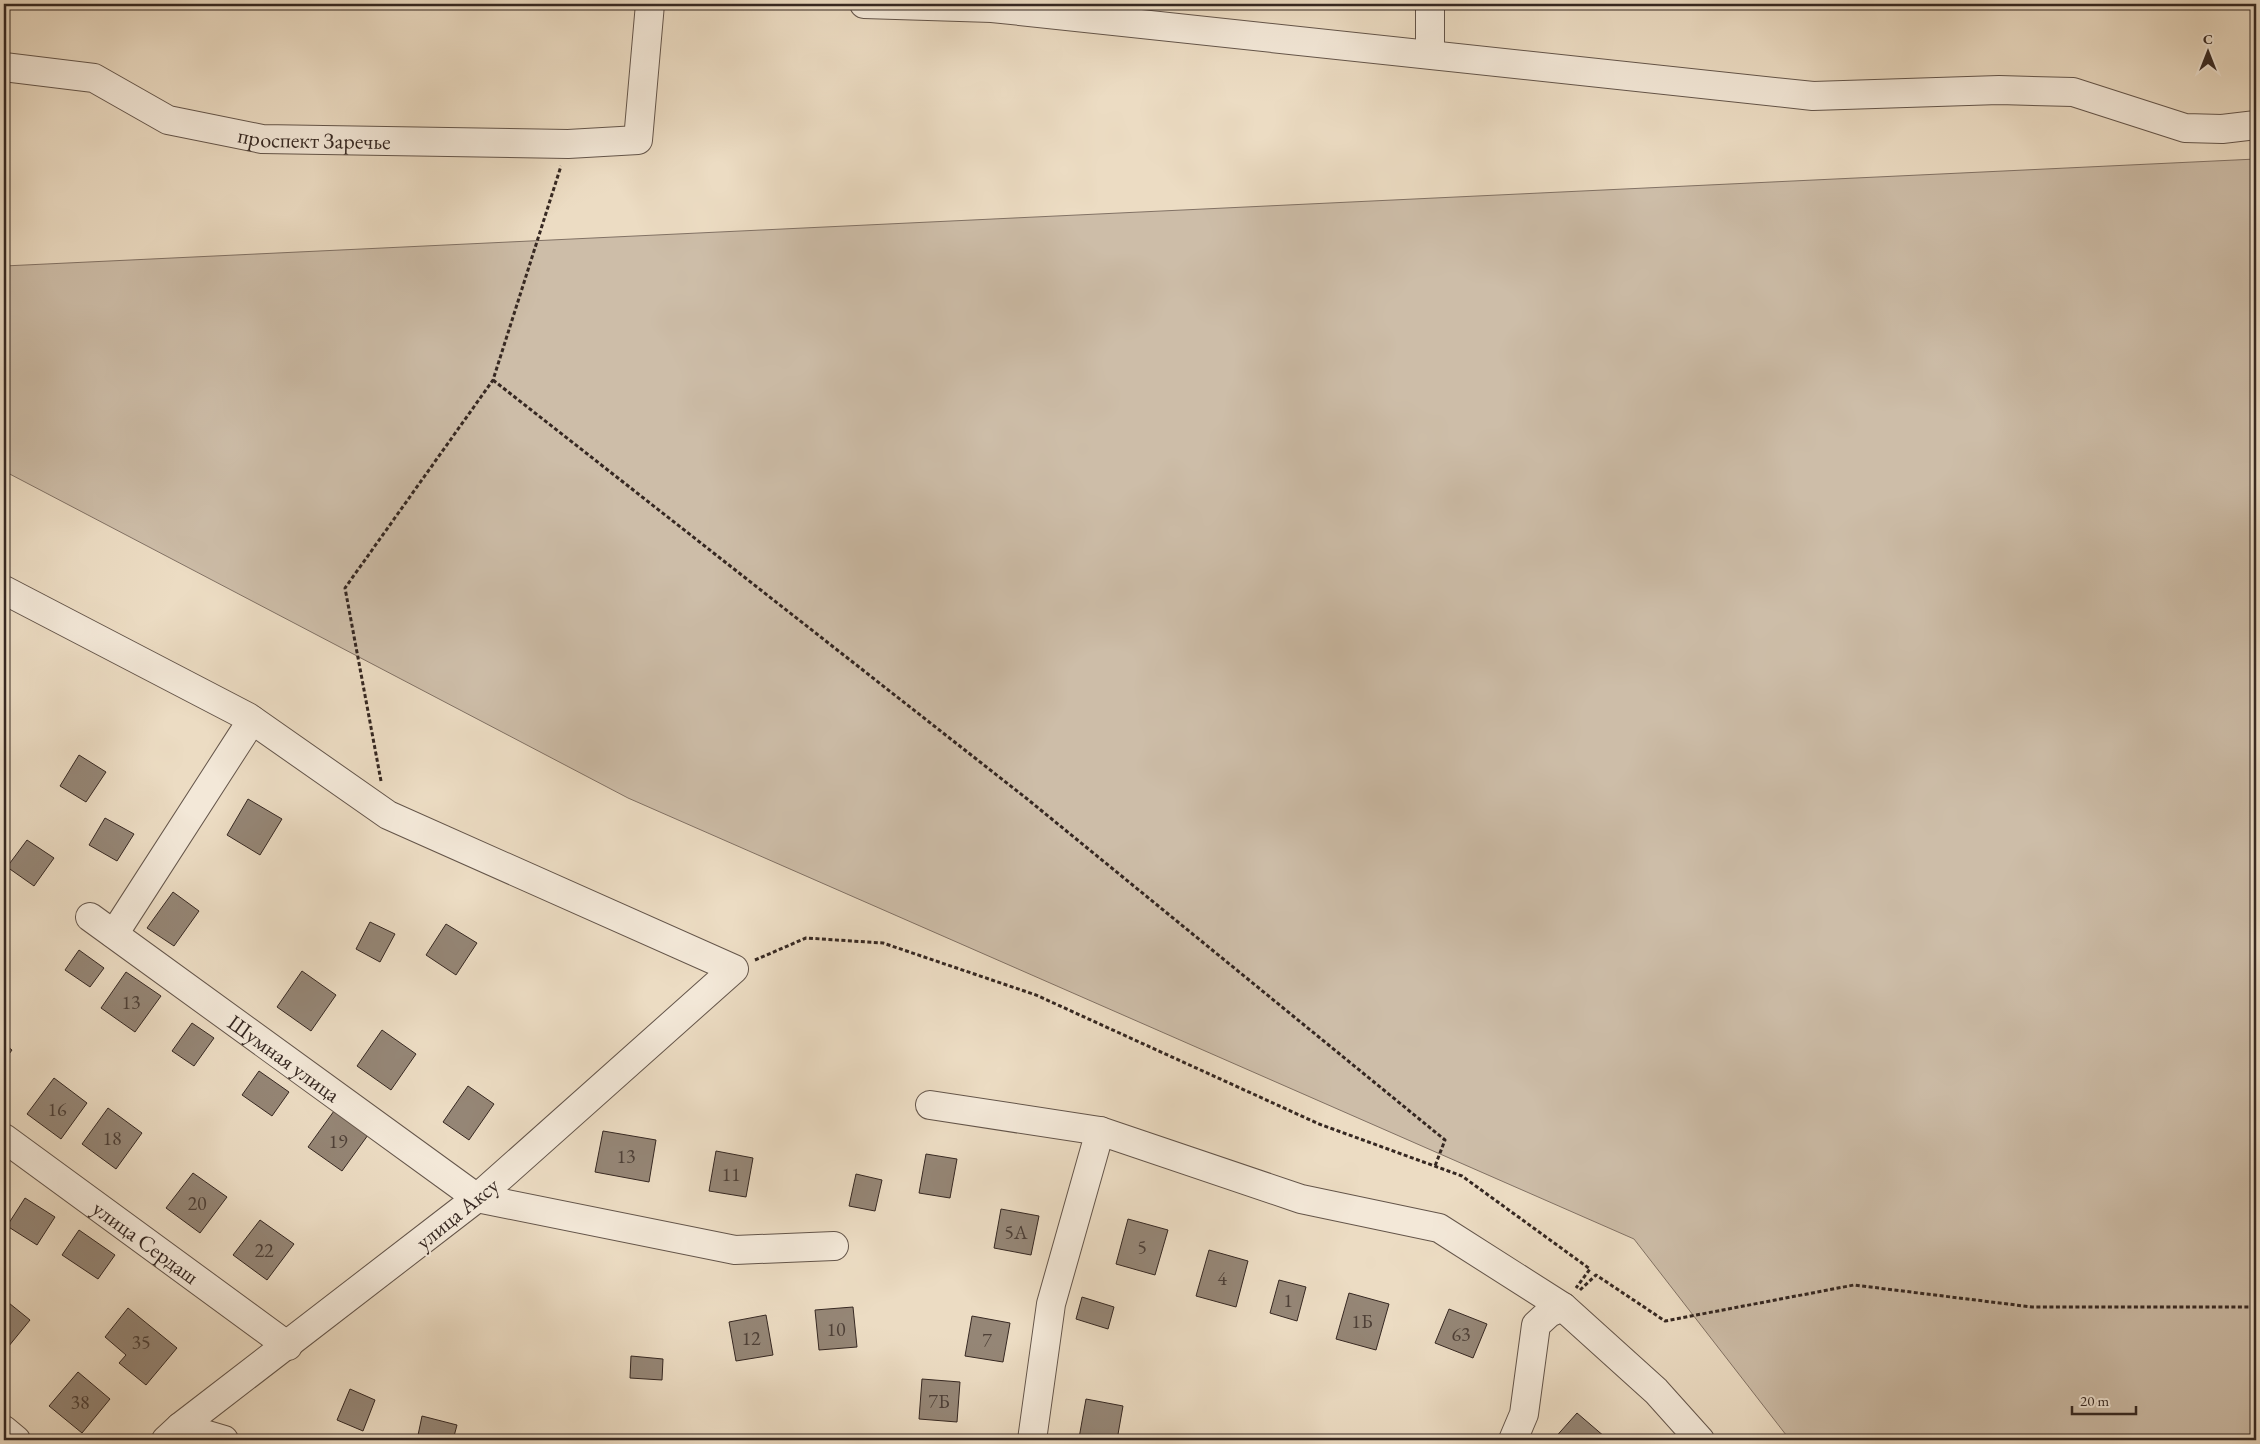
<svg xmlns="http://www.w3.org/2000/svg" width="2260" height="1444" font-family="'EB Garamond',serif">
	<rect width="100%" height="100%" fill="#ecdcc3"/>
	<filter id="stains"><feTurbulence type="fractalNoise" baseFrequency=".004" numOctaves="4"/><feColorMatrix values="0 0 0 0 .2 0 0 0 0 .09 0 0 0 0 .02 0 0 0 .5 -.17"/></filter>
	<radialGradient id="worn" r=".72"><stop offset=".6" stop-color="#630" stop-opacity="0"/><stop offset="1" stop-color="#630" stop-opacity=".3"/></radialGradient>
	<path fill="#cdbda8" stroke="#827265" d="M2256,159v1281h-466l-156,-201 -1006,-441 -624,-327v-205z"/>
	<path fill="#958676" stroke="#362822" d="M79,755l27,17 -20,30 -26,-16z
		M248,799l34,20 -22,36 -33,-20z
		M105,818l29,16 -17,27 -28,-16z
		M27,840l27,18 -20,28 -27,-19z
		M173,892l26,19 -25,35 -27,-18z
		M370,922l25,12 -15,28 -24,-13z
		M446,924l31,19 -21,32 -30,-20z
		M79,950l25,18 -14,19 -25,-17z
		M302,971l34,24 -25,36 -34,-24z
		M126,972l35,24 -26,36 -34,-24z
		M192,1023l22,15 -20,28 -22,-15z
		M382,1030l34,24 -25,36 -34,-24z
		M4,1044l8,6 -8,11z
		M259,1071l30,21 -17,24 -30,-21z
		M54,1078l33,25 -26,36 -34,-25z
		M468,1086l26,18 -25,36 -26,-18z
		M108,1108l34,25 -26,36 -34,-25z
		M334,1111l34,24 -26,36 -34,-24z
		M603,1131l53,9 -7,42 -54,-10z
		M716,1151l37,7 -7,39 -37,-6z
		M926,1154l31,5 -7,39 -31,-5z
		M193,1173l34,24 -27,36 -34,-25z
		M856,1174l26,6 -7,31 -26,-5z
		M25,1198l30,19 -18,28 -30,-19z
		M1001,1209l38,7 -8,39 -37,-7z
		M1128,1219l40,11 -13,45 -39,-11z
		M260,1220l34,24 -27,36 -34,-25z
		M79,1230l36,25 -17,24 -36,-24z
		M1209,1250l39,11 -12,46 -40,-11z
		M1279,1280l27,7 -9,34 -27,-8z
		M1349,1293l40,11 -13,46 -40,-11z
		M1082,1297l32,10 -6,22 -32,-10z
		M4,1299l26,21 -26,32z
		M853,1307l4,40 -38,3 -4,-40z
		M128,1308l49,40 -31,37 -27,-22 7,-8 -21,-18z
		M1449,1309l38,15 -14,34 -38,-15z
		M766,1315l7,40 -37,6 -7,-39z
		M972,1316l38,7 -7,39 -38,-6z
		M631,1356l32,3 -1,21 -32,-2z
		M78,1372l32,27 -28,34 -33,-27z
		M922,1379l38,3 -3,40 -38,-3z
		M350,1389l25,11 -12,31 -26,-11z
		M1086,1399l37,7 -6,34 -38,-2z
		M1577,1413l28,24 -2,3h-50z
		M422,1416l35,9 -4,15h-36z"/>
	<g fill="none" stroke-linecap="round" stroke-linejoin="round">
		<defs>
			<g id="minor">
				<path d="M864,4l128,4 821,88 186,-6 74,2 112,36 37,1 34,-4"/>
				<path d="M1430,54v-50"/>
				<path id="s1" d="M4,67l90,11 74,42 94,19 306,5 70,-4 12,-136"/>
				<path d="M4,590l244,127 140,98 346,154 -257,229 -297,229 -14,13"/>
				<path id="s2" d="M90,917l387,281 258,52 99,-4"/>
				<path d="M114,934l138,-214"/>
				<path d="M930,1105l170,26 201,68 138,29 124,79 93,84 44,49"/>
				<path id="s3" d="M4,1138l284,208"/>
				<path d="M180,1427l44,13"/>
				<path d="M4,1430l12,10"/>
				<path d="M1032,1440l19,-136 49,-173"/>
				<path d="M1513,1440l11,-26 12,-89 13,-12 14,-6"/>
			</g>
		</defs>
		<use href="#minor" stroke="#64554a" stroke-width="30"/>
		<path stroke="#362822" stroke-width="3" stroke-dasharray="4 2.5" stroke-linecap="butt" d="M493,380l533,418 419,342 -10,26
			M381,781l-36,-193 148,-208 68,-214
			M755,960l51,-22 77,5 153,52 283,129 143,52 128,93 -14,19
			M1580,1290l16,-15 69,46 189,-36 178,22h224"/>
		<use href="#minor" stroke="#f3e8d8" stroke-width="28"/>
	</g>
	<g text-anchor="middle" stroke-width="4.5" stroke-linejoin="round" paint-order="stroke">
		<g font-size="20" fill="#4e4037">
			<text x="131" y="1009">13</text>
			<text x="57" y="1116">16</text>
			<text x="112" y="1145">18</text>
			<text x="338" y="1148">19</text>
			<text x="626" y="1163">13</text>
			<text x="731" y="1181">11</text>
			<text x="197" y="1210">20</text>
			<text x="1016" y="1239">5А</text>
			<text x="1142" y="1254">5</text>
			<text x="264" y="1257">22</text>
			<text x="1222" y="1285">4</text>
			<text x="1288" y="1307">1</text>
			<text x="1362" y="1328">1Б</text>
			<text x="836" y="1336">10</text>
			<text x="1461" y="1341">63</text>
			<text x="751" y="1345">12</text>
			<text x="987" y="1347">7</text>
			<text x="141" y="1349">35</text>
			<text x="939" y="1408">7Б</text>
			<text x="80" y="1409">38</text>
		</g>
		<g font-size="22" fill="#362822" stroke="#f3e8d8">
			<text dy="8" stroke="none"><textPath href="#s1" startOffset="324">проспект Заречье</textPath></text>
			<text dy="8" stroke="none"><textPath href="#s2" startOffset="240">Шумная улица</textPath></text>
			<text transform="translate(457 1213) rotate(-39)" y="8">улица Аксу</text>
			<text dy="8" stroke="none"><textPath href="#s3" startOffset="176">улица Сердаш</textPath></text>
		</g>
	</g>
	<rect width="2260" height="1444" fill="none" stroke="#ecdcc3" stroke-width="20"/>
	<rect x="5" y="5" width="2250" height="1434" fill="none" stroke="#362822" stroke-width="2.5"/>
	<rect x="10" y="10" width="2240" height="1424" fill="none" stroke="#362822"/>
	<g transform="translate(2208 52)" stroke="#f3e8d8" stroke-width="4" paint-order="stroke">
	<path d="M0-4L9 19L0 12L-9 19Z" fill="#362822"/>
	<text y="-8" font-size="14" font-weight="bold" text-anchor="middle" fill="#362822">С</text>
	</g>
	<path d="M2072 1406v8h64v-8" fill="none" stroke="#362822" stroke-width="2.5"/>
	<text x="2080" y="1406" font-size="15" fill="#362822" stroke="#f3e8d8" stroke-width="4" paint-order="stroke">20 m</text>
	<rect width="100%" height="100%" filter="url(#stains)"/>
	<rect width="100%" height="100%" fill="url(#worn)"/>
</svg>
